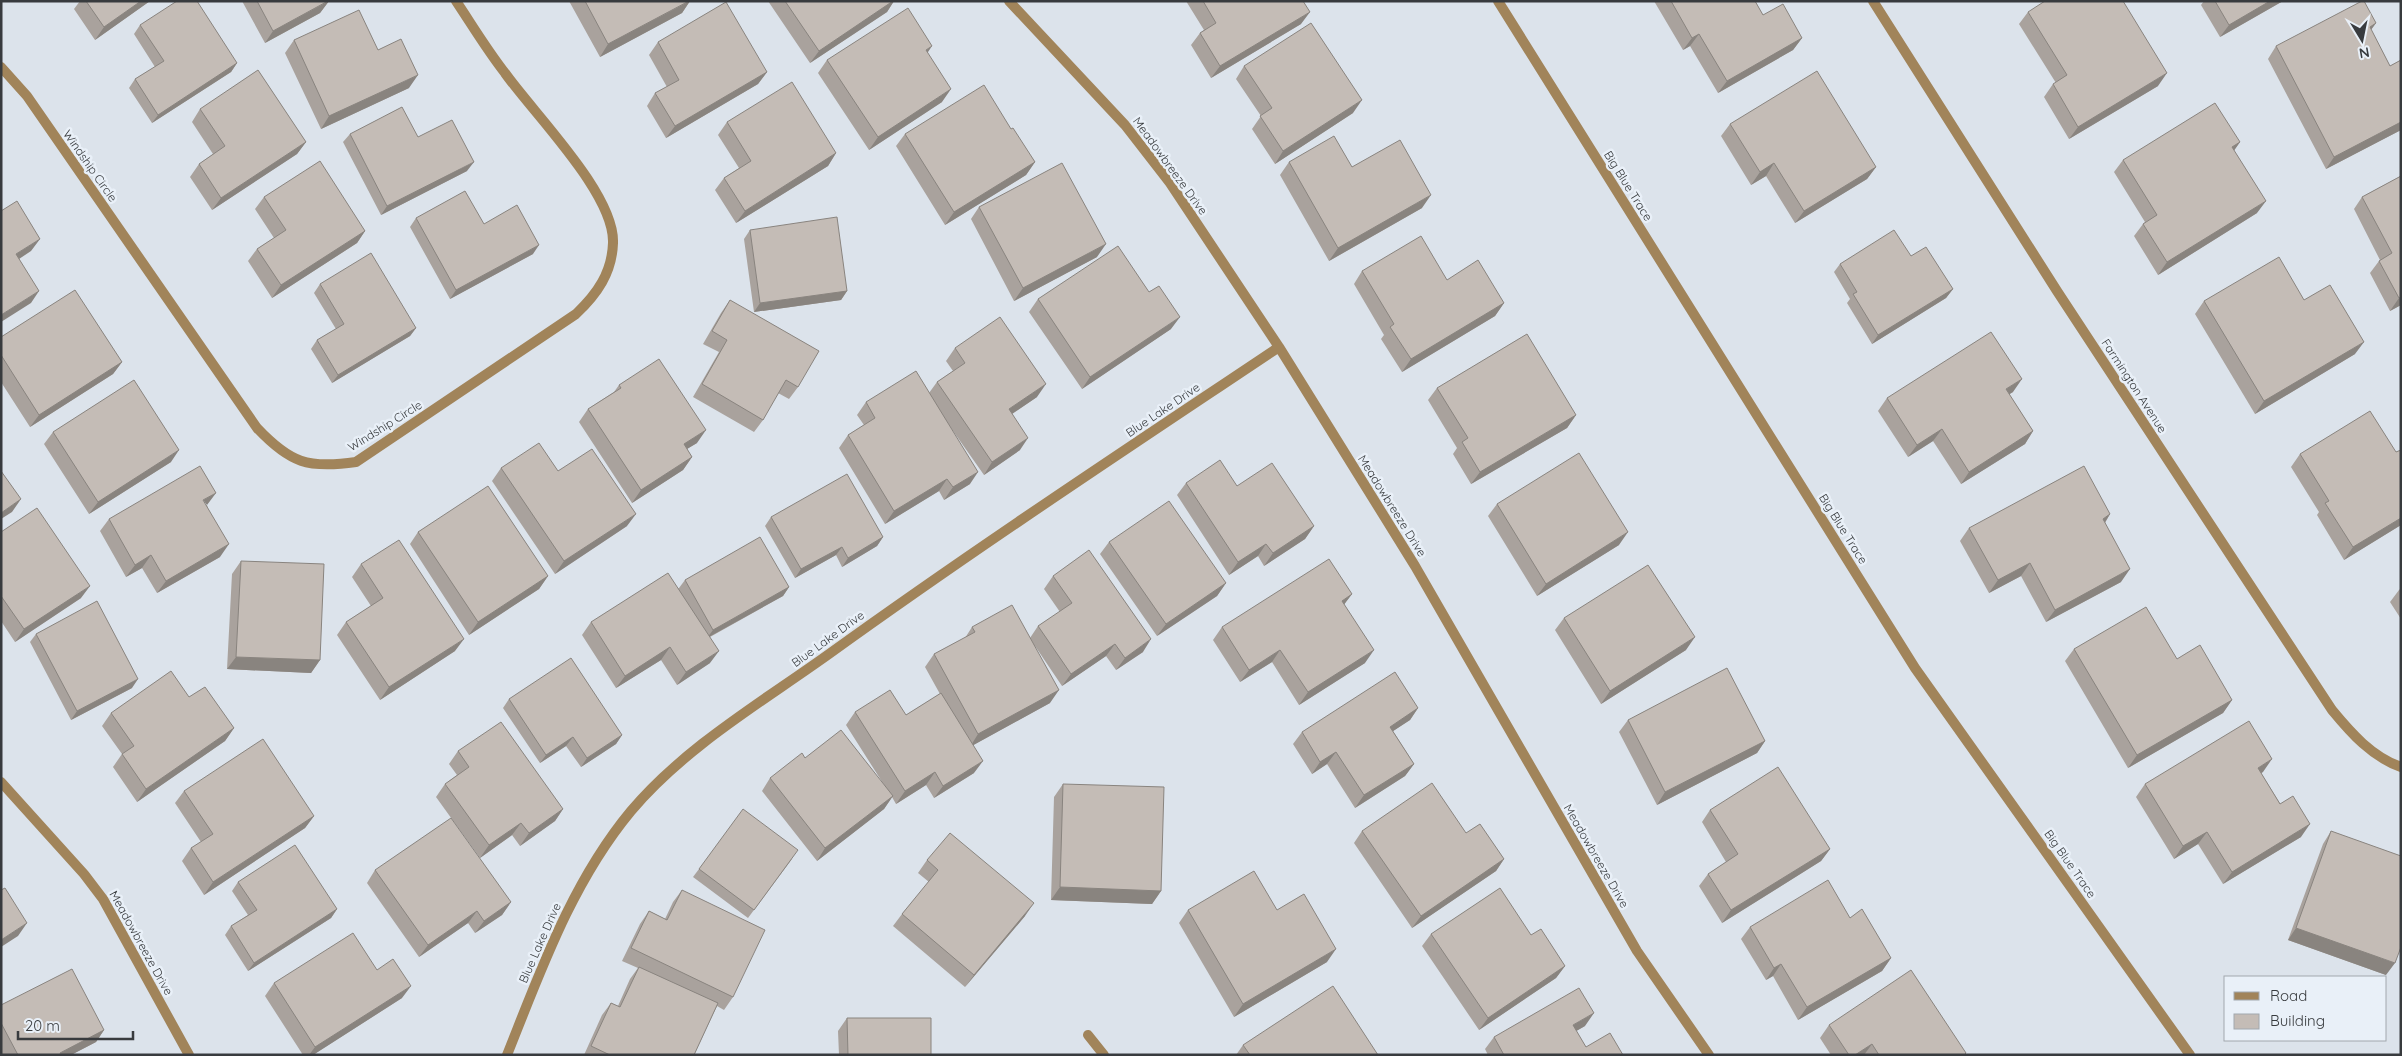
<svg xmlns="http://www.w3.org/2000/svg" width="2402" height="1056" font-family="Quicksand,sans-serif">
	<rect width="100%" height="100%" fill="#dce3eb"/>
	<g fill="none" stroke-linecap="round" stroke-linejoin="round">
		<path stroke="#a1845a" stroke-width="10" d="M1009,1l116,124 45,58 109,164 136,219 222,385 72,104
			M1873,1l184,290 275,419c19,23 40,47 69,57
			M1,67l26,29 230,332c33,35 51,41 99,34l220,-148c21,-20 36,-41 37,-71 2,-49 -79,-129 -108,-170 -18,-23 -33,-48 -49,-72
			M1,782l83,92 19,25 86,156
			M1088,1035l16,20
			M507,1055c34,-85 65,-173 124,-244 54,-64 131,-109 198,-157 147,-106 299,-206 450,-307"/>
		<path stroke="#a1845a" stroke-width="10" d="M1498,1l417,667 275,387"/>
	</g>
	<path fill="#a9a29d" d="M80,1h70l-55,39 -21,-31z
		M242,1h87l-9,12 -55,30z
		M569,1h121l-8,12 -82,44z
		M768,1h126l-7,11 -77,51z
		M1186,1h117l-2,23 -90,54 -20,-33 9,-12 4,-3z
		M1654,1h101l8,14 39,23 -9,12 -75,43 -28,-47 -7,4z
		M2204,1h79l-63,36 -19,-32z
		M2028,12l130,74 -89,53 -25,-42 9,-13 3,-1 -37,-59z
		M2376,23l-5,7 19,36 11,-6v70l-75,39 -58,-110 8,-13z
		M140,25l97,38 -6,9 -79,51 -23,-35 6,-9 20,-12 -21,-33z
		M294,40l115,48 -88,41 -36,-76z
		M658,42l109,30 -9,12 -92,54 -19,-32 8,-13 12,-6 -18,-32z
		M827,60l115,42 -73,48 -51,-77z
		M1244,66l109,47 -78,51 -23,-35 9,-13 -25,-37z
		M200,109l106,33 -9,12 -85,56 -22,-33 9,-13 14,-10 -21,-32z
		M727,122l109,31 -8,13 -92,57 -21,-33 9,-12 15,-10 -21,-33z
		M1730,124l146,43 -9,12 -72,44 -29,-47 -15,9 -30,-49z
		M1011,129l24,33 -9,13 -81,50 -49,-79 9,-12z
		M350,134l117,37 -86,44 -38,-73z
		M2240,142l-6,8 23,63 -99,62 -24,-39 9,-12 2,-2 -31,-50 9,-12z
		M1289,162l63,5 70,41 -93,53 -49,-86z
		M2401,176v129l-11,6 -20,-38 9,-12 1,-1 -26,-51 8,-12z
		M264,197l101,34 -8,12 -85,55 -24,-37 9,-12 17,-11 -19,-29z
		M979,207l118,50 -83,44 -43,-82z
		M416,218l117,36 -83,45 -40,-72z
		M750,230l97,61 -6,9 -87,12 -10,-73z
		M1911,256l42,33 -7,9 -74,46 -25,-41 3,-4 -16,-27 6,-8z
		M1362,271l142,32 -9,13 -93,56 -21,-33 3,-4 -30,-51z
		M320,284l96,44 -6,8 -78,47 -21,-34 6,-9 19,-11 -22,-36z
		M1038,299l133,30 -89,60 -53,-77z
		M730,300l68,87 -9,12 -11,-6 -15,27 -9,12 -61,-35 26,-45 -16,-8 18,-31z
		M2304,300l51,54 -100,60 -60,-100 9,-13z
		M1,337l121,25 -9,12 -83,53 -29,-45z
		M955,348l82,49 -25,17 8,36 -36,25 -38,-54 24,63 -26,16 -5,-9 -54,33 -46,-76 9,-13 16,-10 -7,-10 9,-13 63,-9 8,-11 16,-11 -7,-10z
		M619,385l78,58 -10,6 5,8 -9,13 -51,33 -53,-81 9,-13 26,-17z
		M1437,388l139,27 -9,13 -96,56 -18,-30 4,-6 -29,-48z
		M2013,392l-4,2 24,37 -8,13 -64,40 -28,-43 -25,16 -30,-46 9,-13z
		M53,432l118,30 -82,52 -45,-70z
		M2401,450v75l-57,35 -27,-45 2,-3 -28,-45 9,-13 96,-2z
		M501,468l57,3 69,55 -72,48 -63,-93z
		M1186,483l51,3 77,40 -9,13 -41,27 -6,-10 -29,19 -52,-80z
		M1497,504l122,41 -82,51 -49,-80z
		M207,505l13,52 -63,36 -15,-25 -16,9 -26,-46 9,-12z
		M2110,514l-5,9 16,59 -75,40 -25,-46 -32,17 -29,-52 9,-13z
		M771,517l112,20 -6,9 -35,21 -6,-12 -41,23 -30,-52z
		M1,532l80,66 -66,44 -14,-21z
		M418,532l130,44 -9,13 -70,46 -59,-91z
		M1109,542l117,41 -9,13 -60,40 -57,-82z
		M241,561l79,99 -9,13 -84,-4 5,-95z
		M361,564l94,87 -75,49 -43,-65 9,-13 25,-16 -19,-29z
		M1053,576l90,76 -27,18 -10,-14 -44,30 -27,-40 15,57 -77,42 1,28 -40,25 -8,-13 -30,19 -4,-7 -8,12 -67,52 -55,-70 8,-13 35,-20 81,30 -40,-63 9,-13 51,3 34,-21 -15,-27 9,-13 31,-16 7,-11 58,11 8,-12 22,-14 -16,-23z
		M685,580l104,7 -6,9 -73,41v26l-33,22 -16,-25 -45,28 -34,-53 9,-13 88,-34z
		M2401,588v31l-11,-17 9,-12z
		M1352,594l-8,10 21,59 -66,42 -27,-43 -32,20 -27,-42 9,-13z
		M1564,618l122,32 -85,54 -46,-74z
		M36,634l96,54 -61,32 -41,-78z
		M2074,649l158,51 -9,13 -95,55 -63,-107z
		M189,697l45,31 -9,13 -88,61 -24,-35 9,-13 -20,-28 9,-13z
		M509,699l113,36 -6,9 -35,23 -15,-21 -26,17 -37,-55z
		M1418,708l-8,12 -17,11 21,33 -9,12 -50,32 -28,-44 -15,10 -19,-30 9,-12z
		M1628,720l137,21 -8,12 -100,52 -38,-73z
		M458,751l105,58 -8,12 -35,25 -8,-11 -32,23 -44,-61 9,-13 12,-9 -8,-11z
		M2263,772l-2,1 40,64 -78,47 -25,-40 -24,15 -38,-62 9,-13z
		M1063,784l98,107 -9,13 -101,-4 3,-103z
		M184,791l130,25 -9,12 -101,67 -22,-34 9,-13 10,-6 -26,-39z
		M1710,810l120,39 -9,12 -99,62 -23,-37 9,-12 18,-12 -24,-40z
		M1362,831l142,28 -8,12 -84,57 -58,-85z
		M2331,831l55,144 -98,-35 35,-96z
		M792,859l-44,59 -55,-41 6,-8z
		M927,860l98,56 -60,71 -72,-61 9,-12 27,-32 -11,-9z
		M375,870l136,32 -9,13 -27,18 -7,-10 -49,34 -52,-74z
		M238,882l99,27 -6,9 -83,53 -23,-36 6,-9 17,-11 -16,-24z
		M682,890l51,107 -9,13 -7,-4 -23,49h-110l18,-40 9,-12 7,3 12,-27 8,-11 -16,-7 18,-37 9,-13 16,8 8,-17z
		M1188,910h89l50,52 -93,55 -55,-94z
		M1850,918l41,40 -9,13 -84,49 -25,-44 -7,4 -25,-41 9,-12z
		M1431,934l100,1 34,31 -9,12 -77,52 -57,-84z
		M377,970l25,28 -89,57h-10l-38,-59 9,-13z
		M1,1005l103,25 -8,12 -25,13h-69l-1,-2z
		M847,1018l84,37h-92l-1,-24z
		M1829,1025l137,28 -1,2h-134l-11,-17z
		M1585,1026l-9,5 10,16 37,8h-135l-3,-6 9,-12z
		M1243,1045l135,10h-142z"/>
	<path fill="#89847f" d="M141,1h9l-55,39 9,-13z
		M329,1l-9,12 -55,30 8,-12z
		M690,1l-8,12 -82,44 8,-13z
		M893,1h1l-7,11 -77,51 9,-12z
		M2270,1h13l-63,36 9,-12z
		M1310,12l-9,12 -90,54 9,-12z
		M2376,23l-9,12 3,-8z
		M1699,34l-9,12 -7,4 9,-12z
		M1802,38l-9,12 -75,43 9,-12z
		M932,46l-8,12 2,-8z
		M237,63l-6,9 -79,51 6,-8z
		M767,72l-9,12 -92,54 9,-12z
		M2167,73l-9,13 -89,53 9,-12z
		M418,75l-9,13 -88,41 8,-13z
		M951,89l-9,13 -73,48 9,-13z
		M1362,100l-9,13 -78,51 8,-13z
		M2401,122v8l-75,39 8,-12z
		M306,142l-9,12 -85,56 9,-12z
		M2240,142l-9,13 1,-8z
		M836,153l-8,13 -92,57 9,-12z
		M474,162l-7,9 -86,44 6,-9z
		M1035,162l-9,13 -81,50 9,-13z
		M1774,163l-8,13 -15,9 9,-13z
		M1876,167l-9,12 -72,44 9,-12z
		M1431,195l-9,13 -93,53 9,-13z
		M2266,201l-9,12 -99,62 9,-13z
		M365,231l-8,12 -85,55 9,-13z
		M40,239l-9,12 -24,16 9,-13z
		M1106,244l-9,13 -83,44 9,-13z
		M539,245l-6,9 -83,45 6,-9z
		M1953,289l-7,9 -74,46 6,-9z
		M39,291l-8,12 -30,19v-7z
		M847,291l-6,9 -87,12 6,-9z
		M2401,297v8l-11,6 9,-13z
		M1504,303l-9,13 -93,56 9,-13z
		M1180,317l-9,12 -89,60 8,-12z
		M416,328l-6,8 -78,47 6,-8z
		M2364,342l-9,12 -100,60 9,-13z
		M122,362l-9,12 -83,53 9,-12z
		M2022,379l-9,13 -16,10 9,-13z
		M1046,384l-9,13 -37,25 9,-13z
		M1576,415l-9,13 -96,56 9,-12z
		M1942,429l-9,12 -25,16 9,-12z
		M706,430l-9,13 -22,13 9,-12z
		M2033,431l-8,13 -64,40 8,-12z
		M1028,438l-8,12 -36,25 8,-13z
		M179,450l-8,12 -82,52 9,-12z
		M692,457l-9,13 -51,33 9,-13z
		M978,472l-8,12 -26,16 9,-13z
		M947,479l-8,12 -54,33 9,-13z
		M216,493l-9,12 -4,-5z
		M21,499l-9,13 -11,7v-6z
		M636,514l-9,12 -72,48 9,-13z
		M2110,514l-8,13 1,-8z
		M2401,518v7l-57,35 9,-13z
		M1314,526l-9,13 -41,27 9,-13z
		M1628,532l-9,13 -82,51 9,-12z
		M883,537l-6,9 -35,21 6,-9z
		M229,544l-9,13 -63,36 9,-12z
		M1266,544l-8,12 -29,19 9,-13z
		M842,547l-6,8 -41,23 6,-9z
		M151,555l-9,13 -16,9 9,-12z
		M2030,563l-9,13 -32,17 9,-13z
		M2130,569l-9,13 -75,40 9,-12z
		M548,576l-9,13 -70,46 9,-13z
		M1226,583l-9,13 -60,40 9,-12z
		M90,586l-9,12 -66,44 9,-13z
		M789,587l-6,9 -76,42 6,-8z
		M1352,594l-9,12 -1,-5z
		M1695,637l-9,13 -85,54 9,-13z
		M464,639l-9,12 -75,49 9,-13z
		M1151,639l-8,13 -27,18 9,-12z
		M1115,644l-9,12 -44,30 9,-12z
		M670,647l-9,13 -45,28 9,-12z
		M1280,650l-8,12 -32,20 9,-12z
		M1374,650l-9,13 -66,42 9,-13z
		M719,651l-9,12 -33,22 9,-13z
		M236,657l84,3 -9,13 -84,-4z
		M138,679l-6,9 -61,32 6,-9z
		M1059,690l-9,13 -80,44 8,-13z
		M2232,700l-9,13 -95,55 9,-13z
		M1418,708l-8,12 -29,19 9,-12z
		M234,728l-9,13 -88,61 9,-13z
		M622,735l-6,9 -35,23 6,-9z
		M573,737l-7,9 -26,17 6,-8z
		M1765,741l-8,12 -100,52 8,-13z
		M1336,752l-9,12 -15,10 8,-12z
		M2272,759l-9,13 -14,8 9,-12z
		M983,761l-9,12 -40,25 9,-12z
		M1414,764l-9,12 -50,32 9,-13z
		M935,772l-9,13 -30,19 9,-13z
		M893,796l-9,13 -67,52 8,-13z
		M563,809l-8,12 -35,25 9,-13z
		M314,816l-9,12 -101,67 9,-13z
		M521,823l-9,12 -32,23 9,-13z
		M2310,824l-9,13 -78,47 9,-12z
		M2207,832l-9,12 -24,15 9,-13z
		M1830,849l-9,12 -99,62 9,-13z
		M1504,859l-8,12 -84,57 9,-12z
		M1060,887l101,4 -9,13 -101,-4z
		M511,902l-9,13 -27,18 9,-12z
		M1034,903l-9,13 -60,71 9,-12z
		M337,909l-6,9 -83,53 6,-8z
		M477,911l-9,12 -49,34 9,-12z
		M27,923l-9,13 -17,11v-7z
		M2296,928l99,35 -9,12 -98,-35z
		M1336,949l-9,13 -93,55 9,-13z
		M1891,958l-9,13 -84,49 9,-13z
		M1781,964l-8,12 -7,4 8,-12z
		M1565,966l-9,12 -77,52 9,-12z
		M411,986l-9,12 -89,57h-4l6,-8z
		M1594,1013l-9,13 -21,12 9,-13z
		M104,1030l-8,12 -25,13h-13l2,-2z
		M1872,1044l-8,11h-9z"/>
	<path fill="#c4bcb6" stroke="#89847f" d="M86,1h55l-37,26z
		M177,1h20l40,62 -79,52 -23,-36 29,-18 -24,-36z
		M257,1h71l-55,30z
		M585,1h104l-81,43z
		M785,1h108l-74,50z
		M1203,1h100l7,11 -90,54 -20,-33 16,-10z
		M1671,1h84l8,14 20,-11 19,34 -75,43 -28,-47 -7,4z
		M2045,1h78l44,72 -89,54 -25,-43 14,-9 -39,-63z
		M2215,1h55l-41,24z
		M2362,1h2l12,22 -6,4 20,39 11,-6v62l-67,35 -58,-111z
		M726,2l41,70 -92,54 -20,-33 24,-13 -21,-38z
		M908,8l24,38 -6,4 25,39 -73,48 -51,-77z
		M359,10l19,40 23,-11 17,36 -89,41 -35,-76z
		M1311,23l51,77 -79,51 -23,-35 12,-8 -28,-42z
		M258,70l48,72 -85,56 -22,-34 26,-18 -25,-37z
		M1817,71l59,96 -72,44 -30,-48 -14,9 -30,-48z
		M792,82l44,71 -91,58 -21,-33 27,-17 -24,-39z
		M984,85l27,44 2,-1 22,34 -81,50 -49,-78z
		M2215,103l25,39 -8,5 34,54 -99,61 -24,-38 14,-9 -34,-55z
		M402,107l16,30 34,-17 22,42 -87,44 -37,-72z
		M1334,136l18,31 48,-27 31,55 -93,53 -49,-86z
		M320,161l45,70 -84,54 -24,-36 29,-19 -22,-33z
		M1062,163l44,81 -83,44 -44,-81z
		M2401,176v121l-2,1 -20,-37 13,-8 -30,-56z
		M465,191l19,33 33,-19 22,40 -83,45 -40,-72z
		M17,201l23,38 -24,15 23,37 -38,24v-104z
		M837,217l10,74 -87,12 -10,-73z
		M1894,230l17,26 15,-9 27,42 -75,46 -25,-41 4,-2 -17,-28z
		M1421,236l26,44 31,-20 26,43 -93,56 -21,-32 4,-3 -32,-53z
		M1118,246l31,46 10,-6 21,31 -90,60 -52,-78z
		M371,253l45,75 -78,47 -21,-35 27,-16 -24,-40z
		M2279,257l25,43 26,-15 34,57 -100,59 -60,-100z
		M75,290l47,72 -83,53 -38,-60v-18z
		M730,300l89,51 -21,36 -12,-7 -23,40 -61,-36 25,-44 -15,-9z
		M1000,317l46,67 -37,25 19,29 -36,24 -55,-80 28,-19 -10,-15z
		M1991,332l31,47 -16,10 27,42 -64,41 -27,-43 -25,16 -30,-47z
		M1527,334l49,81 -96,57 -18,-30 6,-4 -31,-50z
		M659,359l47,71 -22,14 8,13 -51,33 -53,-81 33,-21 -2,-3z
		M916,371l62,101 -25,15 -6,-8 -53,32 -46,-76 27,-17 -9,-16z
		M134,380l45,70 -81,52 -45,-70z
		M2370,411l26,41 5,-2v68l-48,29 -28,-44 4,-2 -29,-47z
		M539,443l19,28 34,-22 44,65 -72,47 -63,-93z
		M1579,453l49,79 -82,52 -49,-80z
		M1220,460l17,26 35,-23 42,63 -41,27 -7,-9 -28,18 -52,-79z
		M200,466l16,27 -13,7 26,44 -63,37 -15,-26 -16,10 -26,-46z
		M2084,466l26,48 -7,5 27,50 -75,41 -25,-47 -32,17 -29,-52z
		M1,471l20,28 -20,14z
		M847,474l36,63 -35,21 -6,-11 -41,22 -30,-52z
		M488,486l60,90 -70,46 -60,-90z
		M1169,501l57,82 -60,41 -57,-82z
		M37,508l53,78 -66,43 -23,-33v-64z
		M760,537l29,50 -76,43 -28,-50z
		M399,540l65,99 -75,48 -43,-65 37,-24 -22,-34z
		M1089,550l62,89 -26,19 -10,-14 -44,30 -33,-48 34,-23 -19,-27z
		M1329,559l23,35 -10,7 32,49 -66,42 -28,-42 -31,20 -27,-43z
		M241,561l83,3 -4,96 -84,-3z
		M1648,565l47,72 -85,54 -46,-73z
		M668,573l51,78 -33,21 -16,-25 -45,29 -34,-54z
		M97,601l41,78 -61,32 -41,-77z
		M1012,605l47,85 -81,44 -44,-80 41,-22 -3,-5z
		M2146,607l31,52 23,-14 32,55 -95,55 -63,-106z
		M571,658l51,77 -35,23 -14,-21 -27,18 -37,-56z
		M1727,668l38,73 -100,51 -37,-72z
		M171,671l18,26 16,-10 29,41 -88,61 -24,-35 12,-8 -23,-33z
		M1395,672l23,36 -28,19 24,37 -50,31 -28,-43 -16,10 -18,-30z
		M890,690l16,25 35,-22 42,68 -40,25 -8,-14 -30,19 -50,-79z
		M2249,721l23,38 -14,9 22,36 13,-8 17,28 -78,48 -25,-40 -24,14 -38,-62z
		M501,722l62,87 -34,24 -8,-10 -32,22 -44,-61 24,-17 -11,-16z
		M841,730l52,66 -68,52 -55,-70 32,-25 3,5z
		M263,739l51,77 -101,66 -22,-34 22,-14 -29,-43z
		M1778,767l52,82 -99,61 -23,-36 30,-20 -28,-44z
		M1432,783l34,50 14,-9 24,35 -83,57 -59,-85z
		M1063,784l101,3 -3,104 -101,-4z
		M743,809l55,41 -44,60 -55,-41z
		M451,818l60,84 -27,19 -7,-10 -49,34 -53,-75z
		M2331,831l70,25v91l-6,16 -99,-35z
		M950,833l84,70 -60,72 -72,-61 36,-44 -11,-10z
		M295,845l42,64 -83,54 -23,-37 26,-16 -19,-28z
		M1254,871l23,39 27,-16 32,55 -93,55 -55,-94z
		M1828,880l22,38 12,-9 29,49 -84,49 -26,-43 -7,4 -24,-41z
		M5,888l22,35 -26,17v-50z
		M1500,888l31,47 10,-6 24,37 -77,52 -57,-84z
		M682,890l83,40 -32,67 -102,-49 18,-37 18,9z
		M353,933l24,37 16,-11 18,27 -96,61 -41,-64z
		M639,967l79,36 -24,52h-84l-19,-9 20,-43 9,4z
		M72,969l32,61 -44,23 1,2h-43l-17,-32v-18z
		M1911,970l55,83 -2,2h-85l-7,-11 -17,11h-6l-20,-30z
		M1333,986l45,69h-128l-7,-10z
		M1579,988l15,25 -21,12 13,22 24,-14 13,22h-119l-10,-18z
		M847,1018h84v37h-102h19z"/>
	<g text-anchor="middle" stroke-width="5" stroke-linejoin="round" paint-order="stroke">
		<g font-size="12" fill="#383b3e" stroke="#e9f0f8">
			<text transform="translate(90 166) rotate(55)" y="4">Windship Circle</text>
			<text transform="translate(1170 166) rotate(54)" y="4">Meadowbreeze Drive</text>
			<text transform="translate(1628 186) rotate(58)" y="4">Big Blue Trace</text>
			<text transform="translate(2134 386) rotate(57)" y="4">Farmington Avenue</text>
			<text transform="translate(1163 410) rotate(-34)" y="4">Blue Lake Drive</text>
			<text transform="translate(385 426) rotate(-32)" y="4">Windship Circle</text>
			<text transform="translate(1392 506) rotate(58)" y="4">Meadowbreeze Drive</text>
			<text transform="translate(1843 529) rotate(58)" y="4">Big Blue Trace</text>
			<text transform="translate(828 639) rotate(-36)" y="4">Blue Lake Drive</text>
			<text transform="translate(1596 856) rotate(60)" y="4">Meadowbreeze Drive</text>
			<text transform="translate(2070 864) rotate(55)" y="4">Big Blue Trace</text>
			<text transform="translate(141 943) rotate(61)" y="4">Meadowbreeze Drive</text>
			<text transform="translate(540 943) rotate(-66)" y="4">Blue Lake Drive</text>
		</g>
	</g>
	<rect width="2402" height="1056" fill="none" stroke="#383b3e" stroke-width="5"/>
	<rect x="2224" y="976" width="162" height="65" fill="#e9f0f8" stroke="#a2a8ae"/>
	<rect x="2234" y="992" width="25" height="8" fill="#a1845a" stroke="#a2a8ae"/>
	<text x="2270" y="1001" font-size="15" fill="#383b3e">Road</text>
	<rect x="2234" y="1014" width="25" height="15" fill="#c4bcb6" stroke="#a2a8ae"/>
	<text x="2270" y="1026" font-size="15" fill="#383b3e">Building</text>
	<g transform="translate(2362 40) rotate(170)" stroke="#e9f0f8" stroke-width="4" paint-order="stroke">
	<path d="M0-4L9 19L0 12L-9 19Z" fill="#383b3e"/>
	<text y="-8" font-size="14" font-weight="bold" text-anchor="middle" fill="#383b3e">N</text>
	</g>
	<path d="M18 1031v8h115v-8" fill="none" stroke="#383b3e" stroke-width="2.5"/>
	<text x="25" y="1031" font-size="15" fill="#383b3e" stroke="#e9f0f8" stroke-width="4" paint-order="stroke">20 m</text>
</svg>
